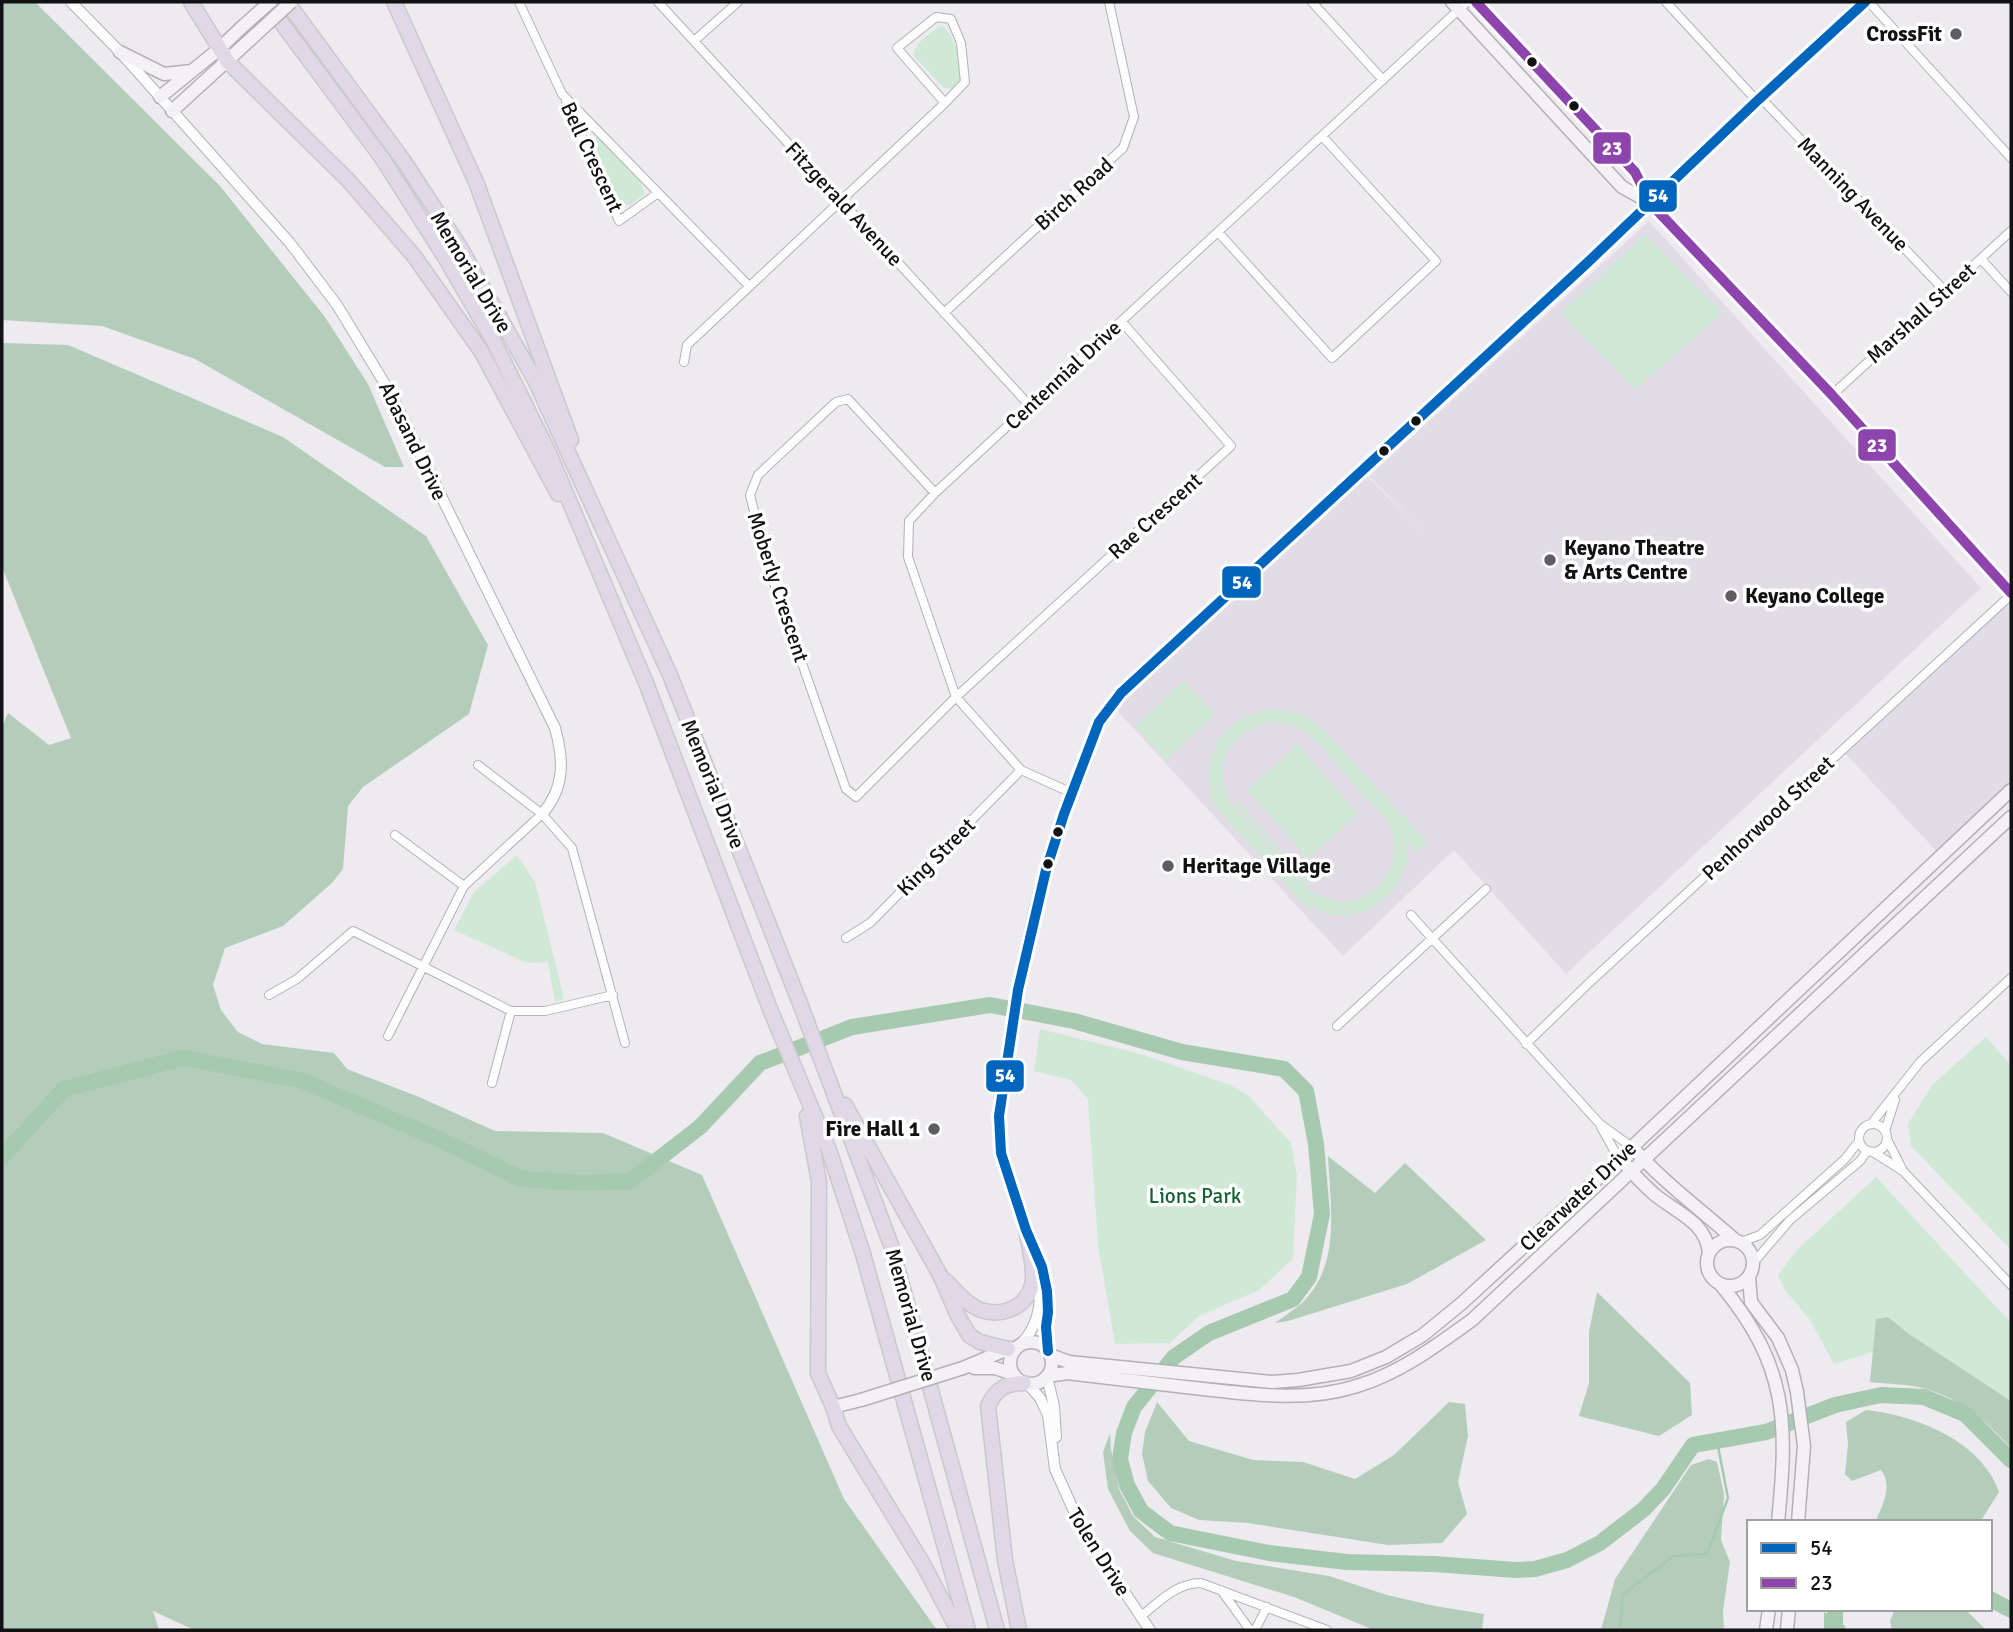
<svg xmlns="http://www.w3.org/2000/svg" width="2013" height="1632" font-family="Signika,sans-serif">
	<rect width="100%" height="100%" fill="#eeebf0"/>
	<path fill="#e1dce6" d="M1649,221l332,367 -415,386 -112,-124 -111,106 -232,-252 251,-233 62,61 -55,-56z
		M2011,595v195l-70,66 -99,-106z"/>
	<path fill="#d0e9d6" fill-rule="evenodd" d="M942,26c12,7 23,41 18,54 -1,4 -5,6 -8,9l-8,-1 -30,-32c-1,-13 15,-21 24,-29z
		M595,137h4l42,45 3,13 -14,10 -11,-1 -27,-59z
		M1645,234l77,79 -87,77 -74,-77z
		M1184,681l31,34 -49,45 -31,-34z
		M1273,709c20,2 33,6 48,18l107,116 -12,9 -8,-8c1,57 -58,92 -106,58l-88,-97c-16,-50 7,-89 59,-96zM1269,722c18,0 30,5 44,16l71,79 7,11 3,14v12l-3,13 -11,18 -21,14 -12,3 -11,-1 -23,-8 -79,-85c-26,-38 -7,-75 35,-86z
		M1298,745l60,69 -50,45 -61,-69z
		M1238,802l62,70 11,9 -1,3h-3l-63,-69 -10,-11z
		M517,855l18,27 29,117 -9,2 -7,-39 -21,1 -73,-33 20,-38z
		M1040,1029l104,26 86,30 18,10 43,48 6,32 -4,84 -34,31 -60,26 -29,27 -55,1 -17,-99 -10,-146 -17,-19 -37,-9z
		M1986,1037l25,28v185l-100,-104 -3,-22 24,-39z
		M1876,1177l135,146v78l-102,-67 -21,-17 -12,2 -3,33 -39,12 -24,-44 -25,-30 -7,-15 19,-25z"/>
	<path fill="#b3cdba" d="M2,2h33l185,184 105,131 43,67 36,83h-19l-190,-108 -93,-33 -100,-6z
		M2,343l66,2 215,92 143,99 62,109 -19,69 -106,73 -15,19 -5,63 -11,14 -49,43 -58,22 -12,37 8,25 17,22 24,12 72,9 13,16 72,28 76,34 108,2 99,42 142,324 93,131h-743l-41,-19 6,19h-157v-903l6,-14 41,32 22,-7 -69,-171z
		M1328,1156l47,37 30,-30 81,77 -79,44 -119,37 -13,2c9,-7 19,-13 27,-20 40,-39 28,-97 26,-147z
		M1597,1292l93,91 2,32 -33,21 -80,-20 10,-33v-51z
		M1888,1317l21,17 102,67v47c-25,-27 -48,-48 -85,-59 -17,-5 -38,-5 -56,-7l6,-63z
		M1157,1402l32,39 64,19 50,2 52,17 39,-24 55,-53 16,2 3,32 -10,46 9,32 -25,29 -54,2 -140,-22 -49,-3 -28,-12 -23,-27 -6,-27 3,-22z
		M1866,1410c49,5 116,31 133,82l-19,30h-105c8,-17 18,-36 6,-52l-29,11 -7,-7 3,-29 -2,-23z
		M1110,1433l1,16 8,40 14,27 22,21 81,24 93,15 58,19 48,11 49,8 -2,16h-108l-80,-33 -141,-44 -23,-22 -22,-42 -5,-37z
		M1709,1459l8,3 7,32 -3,46 9,22 -7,49 1,19h-123l14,-51 76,-114z
		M1895,1609h70l21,21h-94l-2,-9z"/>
	<path fill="#a7c9af" d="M1824,1612l21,14 1,4h-22z"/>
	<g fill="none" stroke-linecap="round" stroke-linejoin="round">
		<path stroke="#a7c9af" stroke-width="2.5" d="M1620,1630l3,-36 51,-38 33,-2 21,-56 -11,-57"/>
		<path stroke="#a7c9af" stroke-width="16" d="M2,1157l62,-68 119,-31 117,22 141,60 81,39 62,4 46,-2 70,-54 60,-64 92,-36 138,-22 84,16 108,31 102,17 22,22 10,53 6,70 -13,63 -16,22 -84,34 -35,24 -40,50 -10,26 -4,26 7,26 14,26 29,22 99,20 78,9 87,2 82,6 19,-1 32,-9 33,-17 44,-34 19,-20 30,-44 73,-13 69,-27 46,-10 43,2 41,17 46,46
			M1990,1599l21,11
			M1835,1630v-21"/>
		<defs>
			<path id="minor" d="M519,2l43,92 187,192
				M658,2l372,404
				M1312,2l71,78
				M1666,2l91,99
				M1869,2l142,156
				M694,41l44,-39
				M1761,98l184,193
				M566,101l53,120 39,-28
				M1218,232l114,126 104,-97 -114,-125
				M1981,259l30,33
				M944,313l179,-165 11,-31 -25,-115
				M684,362l3,-17 258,-242 20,-21 -4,-39 -10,-24 -15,-2 -39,31 48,55
				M1832,395l179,-164
				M935,493l-87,-94 -12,3 -78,73 -8,20 16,65 80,229 10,8 100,-100 275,-251 -109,-124
				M478,765l64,49 30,34 53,195
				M1072,793l-51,-23 -65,-73 -48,-140 1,-36 26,-28 532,-491
				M395,835l69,51
				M1411,915l189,209 32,23
				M846,938l24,-15 151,-153
				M269,995l28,-16 56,-48 158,80h34l68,-16
				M1337,1026l149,-137
				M388,1036l76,-150 78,-72
				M1526,1044l64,-62 421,-387
				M492,1083l19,-72
				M1871,1124l49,-62 91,-84
				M1859 1138a14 14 0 1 1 28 0a14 14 0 1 1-28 0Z
				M1601,1127l18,32
				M1885,1131l10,-31
				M1887,1139l16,32 108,114
				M1873,1152l30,19
				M1741,1242l19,-7 85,-76 14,-18
				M1754,1262l36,-42 70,-59 7,-10
				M1221,1590l29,40
				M1140,1617c19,-15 36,-34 61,-34l126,47
				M1255,1630l12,-23"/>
			<path id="tertiary" d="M71,2l49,50 170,191 47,62 54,89 164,334c9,32 10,60 -13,86
				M1028,1236c-12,-30 -27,-71 -30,-102 -2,-31 7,-65 12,-95 13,-81 30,-179 66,-252 13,-28 18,-57 35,-83l475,-440 171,-163 108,-99
				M1034,1250c9,19 15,39 14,61 -1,14 -2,26 0,40
				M1022,1343c15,-17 20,-37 17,-59
				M1047,1377l7,29 2,31
				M1027,1383l13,15 8,17 7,54 26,58 69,103"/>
			<path id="secondary" d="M1452,2l170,185 29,16
				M1476,2l159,170 16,32 181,191 179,198
				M120,52l44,22 28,-3
				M160,97l59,-48 23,-22
				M172,111l81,-74
				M1632,1147c31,35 68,62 103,93
				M1627,1166c8,10 18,20 27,28 21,18 52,27 55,59
				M1707 1263a23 23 0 1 1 46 0a23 23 0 1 1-46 0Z
				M1749,1277l2,25 27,36 14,32 5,22 7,54 -6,76
				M1721,1285c67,81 67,137 57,237
				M1010 1363a21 21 0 1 1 42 0a21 21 0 1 1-42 0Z
				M1050,1355l19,7 203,20 26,-2 53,-9 35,-14 37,-22 39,-32 170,-156 379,-357
				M963,1368l47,-20
				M974,1368h21l18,6
				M1048,1376l19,-3c42,5 84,10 127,15 54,6 110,15 163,-2 43,-13 79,-40 115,-66l539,-503
				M833,1407l28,-7
				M1766,1630l3,-21
				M1787,1630l2,-21"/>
			<path id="motorway" d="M191,2l37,60 120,118 66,76 67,95 77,143
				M266,2l116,156 64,101 48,83 55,111 97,230 124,326 59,141 34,104 105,376
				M287,2l116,158 57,87 75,133 135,295 131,331 90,239 106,385
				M394,2l82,180 95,258
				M845,1105l95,170 18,41 11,19 11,7 28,7
				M807,1116l12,66 -1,191 15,34 6,19 84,138 35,66
				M946,1281c8,8 15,17 24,23 24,18 60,6 63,-25 1,-16 -4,-33 -7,-49
				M1019,1630l-14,-70 -17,-154c8,-17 18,-23 36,-23"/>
		</defs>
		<use href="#minor" stroke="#b3b1b4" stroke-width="10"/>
		<use href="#tertiary" stroke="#b3b1b4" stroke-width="12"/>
		<use href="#secondary" stroke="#b3b1b4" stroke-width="15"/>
		<use href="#motorway" stroke="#c9c8ca" stroke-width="17"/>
		<use href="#minor" stroke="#fcfcfd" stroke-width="8"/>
		<use href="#tertiary" stroke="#fcfcfd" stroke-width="10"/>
		<use href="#secondary" stroke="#f4f1f6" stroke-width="12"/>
		<use href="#motorway" stroke="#e0d8e7" stroke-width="14"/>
		<defs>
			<path id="secondary-bridge" d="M242,27l28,-25
				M253,37l38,-35
				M861,1400l102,-32"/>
		</defs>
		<use href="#secondary-bridge" stroke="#b3b1b4" stroke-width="15" stroke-linecap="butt"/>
		<use href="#secondary-bridge" stroke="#f4f1f6" stroke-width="12"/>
		<defs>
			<path id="bus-1" d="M1048,1351l-2,-24 2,-15 -1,-21 -5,-24 -16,-37 -25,-77 -2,-37 19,-126 28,-120 18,-56 35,-92 22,-29 465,-429 171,-163 108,-99"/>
			<path id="bus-2" d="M1476,2l159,170 16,32 181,191 179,198"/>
		</defs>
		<use href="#bus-1" stroke="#fff" stroke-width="16"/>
		<use href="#bus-2" stroke="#fff" stroke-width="16"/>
		<use href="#bus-1" stroke="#0065bd" stroke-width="10"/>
		<use href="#bus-2" stroke="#8e44ad" stroke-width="10"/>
	</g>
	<g fill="#5f5d61" stroke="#fff" stroke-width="2.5">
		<circle cx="1956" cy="34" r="7"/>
		<circle cx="1550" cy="560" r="7"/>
		<circle cx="1731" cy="596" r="7"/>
		<circle cx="1168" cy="866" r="7"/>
		<circle cx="934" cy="1129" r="7"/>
	</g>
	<g fill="#121114" stroke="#fff" stroke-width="2.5">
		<circle cx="1532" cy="62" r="6"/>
		<circle cx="1574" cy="106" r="6"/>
		<circle cx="1416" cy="421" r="6"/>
		<circle cx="1384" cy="451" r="6"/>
		<circle cx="1058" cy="832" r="6"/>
		<circle cx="1048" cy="864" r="6"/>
	</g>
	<g text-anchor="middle" stroke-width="7" stroke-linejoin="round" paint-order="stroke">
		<g font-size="21" font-weight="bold" fill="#121114" stroke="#fff" text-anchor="start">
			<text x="1942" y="41" text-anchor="end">CrossFit</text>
			<text x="1564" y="555">Keyano Theatre<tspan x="1564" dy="24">&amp; Arts Centre</tspan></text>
			<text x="1745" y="603">Keyano College</text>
			<text x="1182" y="873">Heritage Village</text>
			<text x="920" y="1136" text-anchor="end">Fire Hall 1</text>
		</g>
		<g font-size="21" fill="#121114" stroke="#fff">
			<text transform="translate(592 157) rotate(65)" y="7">Bell Crescent</text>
			<text transform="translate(1074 194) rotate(-42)" y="7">Birch Road</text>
			<text transform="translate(1853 194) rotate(46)" y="7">Manning Avenue</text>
			<text transform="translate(844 204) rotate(47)" y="7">Fitzgerald Avenue</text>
			<text transform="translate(471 272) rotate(59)" y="7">Memorial Drive</text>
			<text transform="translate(1921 313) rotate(-42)" y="7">Marshall Street</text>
			<text transform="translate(1063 375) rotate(-43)" y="7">Centennial Drive</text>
			<text transform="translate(413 441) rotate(64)" y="7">Abasand Drive</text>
			<text transform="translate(1155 516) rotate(-42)" y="7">Rae Crescent</text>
			<text transform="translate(778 587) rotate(72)" y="7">Moberly Crescent</text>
			<text transform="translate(713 784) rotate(68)" y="7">Memorial Drive</text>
			<text transform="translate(1768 818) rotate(-43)" y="7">Penhorwood Street</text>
			<text transform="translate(936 857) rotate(-45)" y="7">King Street</text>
			<text transform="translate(1578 1196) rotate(-43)" y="7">Clearwater Drive</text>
			<text transform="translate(911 1315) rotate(74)" y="7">Memorial Drive</text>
			<text transform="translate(1099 1552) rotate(58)" y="7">Tolen Drive</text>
		</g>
		<g font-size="21" fill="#136331" stroke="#fff">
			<text x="1195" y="1203">Lions Park</text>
		</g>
	</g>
	<g stroke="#fff" stroke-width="2.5">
		<rect x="1592" y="131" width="40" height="34" rx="7" fill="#8e44ad"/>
		<rect x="1638" y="179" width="40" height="34" rx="7" fill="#0065bd"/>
		<rect x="1857" y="428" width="40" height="34" rx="7" fill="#8e44ad"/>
		<rect x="1221" y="565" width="41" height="34" rx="7" fill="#0065bd"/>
		<rect x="985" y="1059" width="40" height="34" rx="7" fill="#0065bd"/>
	</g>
	<g font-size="19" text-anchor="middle" font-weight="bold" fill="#fff">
		<text x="1612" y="155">23</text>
		<text x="1658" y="202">54</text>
		<text x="1877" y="452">23</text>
		<text x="1242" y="589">54</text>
		<text x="1005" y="1082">54</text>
	</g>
	<rect width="2013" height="1632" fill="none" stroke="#121114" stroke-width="7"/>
	<rect x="1747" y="1520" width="245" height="91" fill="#ffffff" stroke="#a0a0a1" stroke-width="2"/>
	<rect x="1761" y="1543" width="35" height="10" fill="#0065bd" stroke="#a0a0a1" stroke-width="2"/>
	<text x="1810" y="1555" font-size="21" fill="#121114">54</text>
	<rect x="1761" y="1578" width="35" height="10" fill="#8e44ad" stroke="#a0a0a1" stroke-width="2"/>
	<text x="1810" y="1590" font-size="21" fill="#121114">23</text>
</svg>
